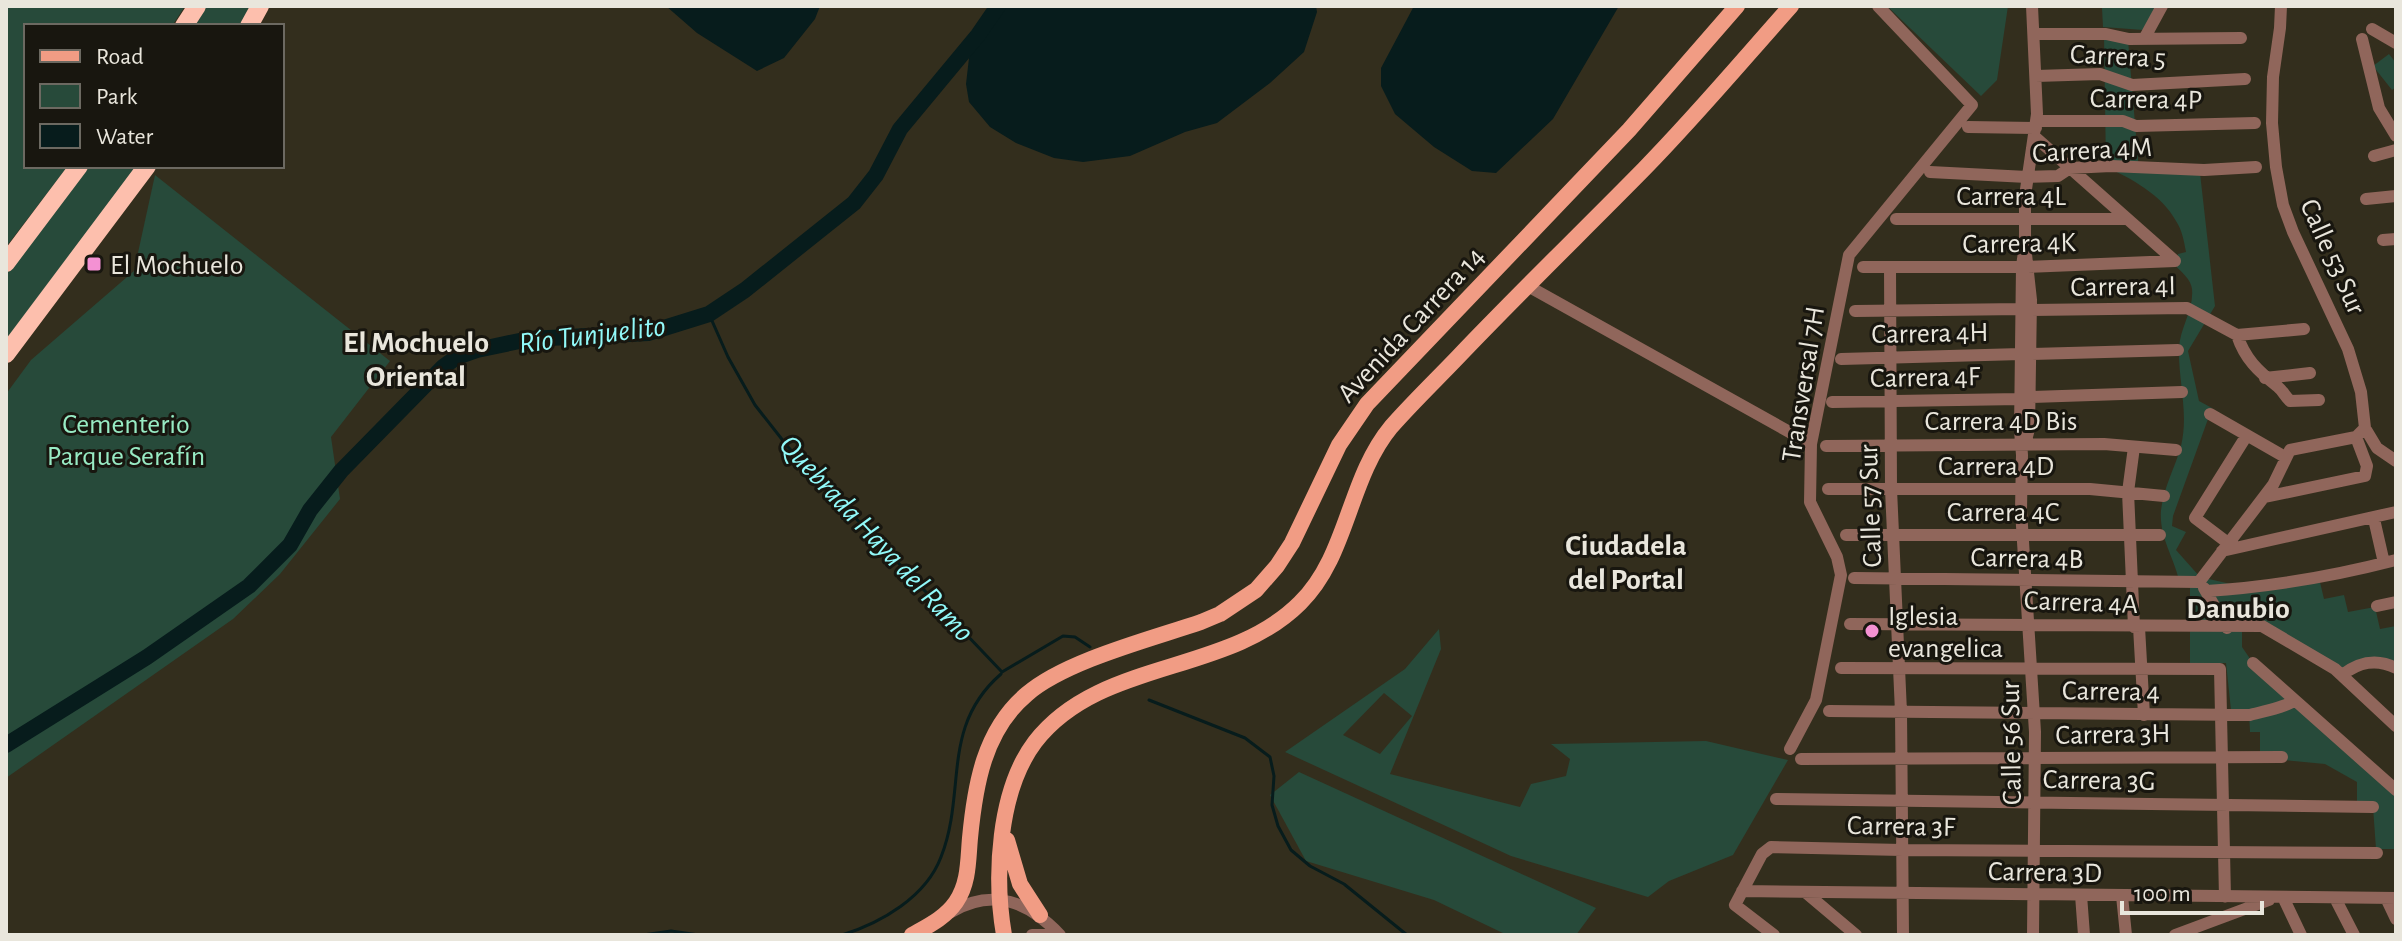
<svg xmlns="http://www.w3.org/2000/svg" width="2402" height="941" font-family="'Alegreya Sans',sans-serif">
	<rect width="100%" height="100%" fill="#332e1d"/>
	<path fill="#274a3a" fill-rule="evenodd" d="M6,6h179l-13,20h-146v140h42l-62,81z
		M203,6h50l-11,20h-51z
		M1887,6h121l-11,74 -16,16z
		M2157,6l-14,24 -40,-3 -1,-19z
		M2104,35l24,5 11,131 61,2 15,133 -27,45 11,50 13,7 -39,108 -1,10 14,6 -10,18 24,27 53,12 66,-11 5,21 20,-4 4,17 27,-5 5,22 16,-3v38l-54,5 -72,-45 -28,3v20l11,16 143,126v60h-20l-3,-42 -16,1v-26l-32,-18 -43,-4 -22,-7v-21h-10l-1,-21 -18,-1 -5,-47h-36v-83h-11c-6,-25 -20,-43 -18,-70 3,-24 14,-42 20,-64 8,-33 -3,-66 -2,-98 1,-21 15,-38 13,-59 -1,-10 -11,-17 -17,-24l3,-11 8,-2c-2,-11 -4,-22 -10,-31 -13,-25 -45,-43 -70,-54z
		M2389,54l7,9v24l-4,3 -19,-24z
		M87,166h52l-133,178v-72z
		M155,175l235,186 -59,76 9,62 -60,75 -47,45 -227,159v-384l25,-34 103,-89z
		M1439,629l2,20 -51,125 130,33 11,-23 35,-8 4,-17 -19,-15 155,-3 82,19 -55,95 -64,26 -21,16 -137,-41 -226,-104 120,-83zM1384,693l28,23 -32,38 -37,-19z
		M1299,772l297,136 -20,27h-69l-73,-35 -128,-39 -36,-66z"/>
	<path fill="#071c1c" d="M666,6h154l-5,13 -31,39 -27,13 -60,-38z
		M990,6h326l1,6 -13,40 -34,31 -53,40 -32,9 -55,24 -47,6 -29,-4 -38,-15 -26,-16 -21,-25 -3,-18 3,-26z
		M1414,6h205l-66,113 -57,54 -24,-2 -38,-24 -39,-33 -14,-28v-18z"/>
	<g fill="none" stroke-linecap="round" stroke-linejoin="round">
		<path stroke="#071c1c" stroke-width="3" d="M709,314l19,43 27,48 33,42 214,225 61,-36 12,1 15,10
			M1149,700l96,38 25,19 4,19 -2,29 6,21 13,24 19,16 34,18 63,51
			M643,935l28,-4 28,4
			M842,935c39,-12 84,-38 99,-78 26,-66 -1,-130 60,-183"/>
		<path stroke="#071c1c" stroke-width="16" d="M6,745l141,-88 102,-71 41,-41 20,-35 31,-39 102,-104 14,-10 20,-7 52,-11 119,-6 61,-19 36,-24 109,-87 22,-28 24,-46 78,-94 20,-29"/>
		<path stroke="#90665b" stroke-width="12" d="M2281,6l-1,22 -7,49 -1,46 4,44 7,38 10,27 55,117 13,43 4,36 12,20 19,13
			M2372,29l24,14
			M2034,34h72l23,5 112,-1
			M2144,39l18,-33
			M2362,39l17,69 17,28
			M2036,76l64,-2 32,11 113,-6
			M2036,121h87l13,5 119,-3
			M1968,127l68,1
			M2035,137l140,124
			M2374,156l22,-6
			M1930,172l97,5 31,-1 12,-8 41,-2 93,4 52,-3
			M2366,199l30,-3
			M1896,219h231
			M2383,240l13,-1
			M2025,245l-3,21 -2,164 2,25 -1,55 14,222 -2,203
			M1863,267h165l147,-6
			M1890,267l1,222 10,223 2,223
			M1526,285l285,159
			M2031,310l156,-2 50,27 67,-6
			M1855,311l167,-2
			M2237,335c8,24 21,36 40,51 6,5 8,10 13,15l29,-1
			M2030,354l148,-4
			M1841,359l180,-5
			M2265,378l45,-5
			M2030,397l152,-5
			M1832,402l188,-3
			M2210,414l75,43
			M2025,444l4,-15 2,-129 -6,-55v-49l12,-82 -5,-108
			M1826,446l278,-2 72,6
			M1828,489h262l74,7
			M2265,497l100,-21 2,-10 -11,-29
			M2374,519l10,44
			M1846,535h314
			M2228,543l-33,-25 52,-83
			M2222,551l174,-39
			M1854,578l345,4
			M2199,582l74,-97 17,-35 66,-13 9,-9
			M2204,588l23,40
			M2207,591c64,-4 127,-15 189,-31
			M2377,606l19,-4
			M1850,624l412,2 73,43 61,57
			M2134,627l-6,-135 6,-45
			M2139,627l5,88
			M2253,663l143,127
			M1841,668l379,1 5,228
			M2342,675c17,-13 34,-17 54,-7
			M1829,711l421,4c11,-3 36,-8 44,-14
			M1790,749l26,-49 25,-125 -4,-18 -27,-55 1,-58 38,-189 123,-150 -94,-99
			M1801,759l481,-2
			M1776,799l597,8
			M1742,891l654,7
			M1805,892l51,43
			M2081,895l3,40
			M2122,896l4,39
			M2283,897l18,38
			M2335,898l19,37
			M2386,898l10,21
			M951,912c43,-25 78,-10 109,23
			M1032,935h20
			M1774,935l-39,-30 27,-51 9,-7 131,3 475,3
			M2175,935l94,-35"/>
		<path stroke="#f19c84" stroke-width="16" d="M1007,840l13,44 20,31
			M912,935c16,-9 33,-17 44,-33 13,-19 12,-42 14,-64 5,-53 14,-108 57,-144 38,-33 124,-55 174,-72l19,-8 36,-24 21,-24 15,-23 47,-98 28,-41 262,-274 108,-124
			M1004,935c-10,-58 -6,-144 31,-193 65,-84 192,-66 265,-139 48,-47 48,-124 91,-176 21,-24 45,-47 67,-70 61,-64 124,-125 186,-188 51,-52 98,-108 147,-163"/>
		<path stroke="#fdbfad" stroke-width="18" d="M184,26l13,-20
			M249,26l11,-20
			M6,263l73,-97
			M6,354l141,-188"/>
	</g>
	<g fill="#f491d3" stroke="#18160f" stroke-width="3">
		<rect x="86" y="256" width="16" height="16" rx="4"/>
		<circle cx="1872" cy="631" r="8"/>
	</g>
	<g text-anchor="middle" stroke-width="6" stroke-linejoin="round" paint-order="stroke">
		<g font-size="28" fill="#e9e6dc" stroke="#18160f">
			<text transform="translate(2118 55) rotate(3)" y="10">Carrera 5</text>
			<text transform="translate(2146 98) rotate(1)" y="10">Carrera 4P</text>
			<text transform="translate(2092 149) rotate(-3)" y="10">Carrera 4M</text>
			<text x="2011" y="205">Carrera 4L</text>
			<text transform="translate(2019 242) rotate(-1)" y="10">Carrera 4K</text>
			<text transform="translate(2334 256) rotate(66)" y="10">Calle 53 Sur</text>
			<text transform="translate(2123 285) rotate(-1)" y="10">Carrera 4I</text>
			<text transform="translate(1410 324) rotate(-47)" y="10">Avenida Carrera 14</text>
			<text transform="translate(1930 332) rotate(-1)" y="10">Carrera 4H</text>
			<text transform="translate(1925 376) rotate(-1)" y="10">Carrera 4F</text>
			<text transform="translate(1802 384) rotate(-81)" y="10">Transversal 7H</text>
			<text x="2001" y="430">Carrera 4D Bis</text>
			<text x="1996" y="475">Carrera 4D</text>
			<text transform="translate(1869 506) rotate(-92)" y="10">Calle 57 Sur</text>
			<text x="2003" y="521">Carrera 4C</text>
			<text transform="translate(2027 557) rotate(1)" y="10">Carrera 4B</text>
			<text transform="translate(2081 601) rotate(2)" y="10">Carrera 4A</text>
			<text transform="translate(2111 690) rotate(1)" y="10">Carrera 4</text>
			<text transform="translate(2113 733) rotate(-1)" y="10">Carrera 3H</text>
			<text transform="translate(2010 743) rotate(-91)" y="10">Calle 56 Sur</text>
			<text transform="translate(2099 779) rotate(1)" y="10">Carrera 3G</text>
			<text transform="translate(1901 825) rotate(1)" y="10">Carrera 3F</text>
			<text transform="translate(2045 871) rotate(1)" y="10">Carrera 3D</text>
		</g>
		<g font-size="28" fill="#e9e6dc" stroke="#18160f" text-anchor="start">
			<text x="110" y="274">El Mochuelo</text>
			<text x="1888" y="625">Iglesia<tspan x="1888" dy="32">evangelica</tspan></text>
		</g>
		<g font-size="28" fill="#98ebc4" stroke="#18160f">
			<text x="126" y="433">Cementerio<tspan x="126" dy="32">Parque Serafín</tspan></text>
		</g>
		<g font-size="30" font-style="italic" fill="#91f9f9" stroke="#18160f">
			<text transform="translate(592 334) rotate(-7)" y="10">Río Tunjuelito</text>
			<text transform="translate(877 538) rotate(47)" y="10">Quebrada Haya del Ramo</text>
		</g>
		<g font-size="30" font-weight="bold" fill="#e9e6dc" stroke="#18160f">
			<text x="416" y="352">El Mochuelo<tspan x="416" dy="34">Oriental</tspan></text>
			<text x="1626" y="555">Ciudadela<tspan x="1626" dy="34">del Portal</tspan></text>
			<text x="2238" y="618">Danubio</text>
		</g>
	</g>
	<rect width="2402" height="941" fill="none" stroke="#e9e6dc" stroke-width="16"/>
	<rect x="24" y="24" width="260" height="144" fill="#18160f" stroke="#6c6961" stroke-width="2"/>
	<rect x="40" y="50" width="40" height="12" fill="#f19c84" stroke="#6c6961" stroke-width="2"/>
	<text x="96" y="64" font-size="24" fill="#e9e6dc">Road</text>
	<rect x="40" y="84" width="40" height="24" fill="#274a3a" stroke="#6c6961" stroke-width="2"/>
	<text x="96" y="104" font-size="24" fill="#e9e6dc">Park</text>
	<rect x="40" y="124" width="40" height="24" fill="#071c1c" stroke="#6c6961" stroke-width="2"/>
	<text x="96" y="144" font-size="24" fill="#e9e6dc">Water</text>
	<path d="M2122 901v12h140v-12" fill="none" stroke="#e9e6dc" stroke-width="4"/>
	<text x="2134" y="901" font-size="24" fill="#e9e6dc" stroke="#18160f" stroke-width="6" paint-order="stroke">100 m</text>
</svg>
